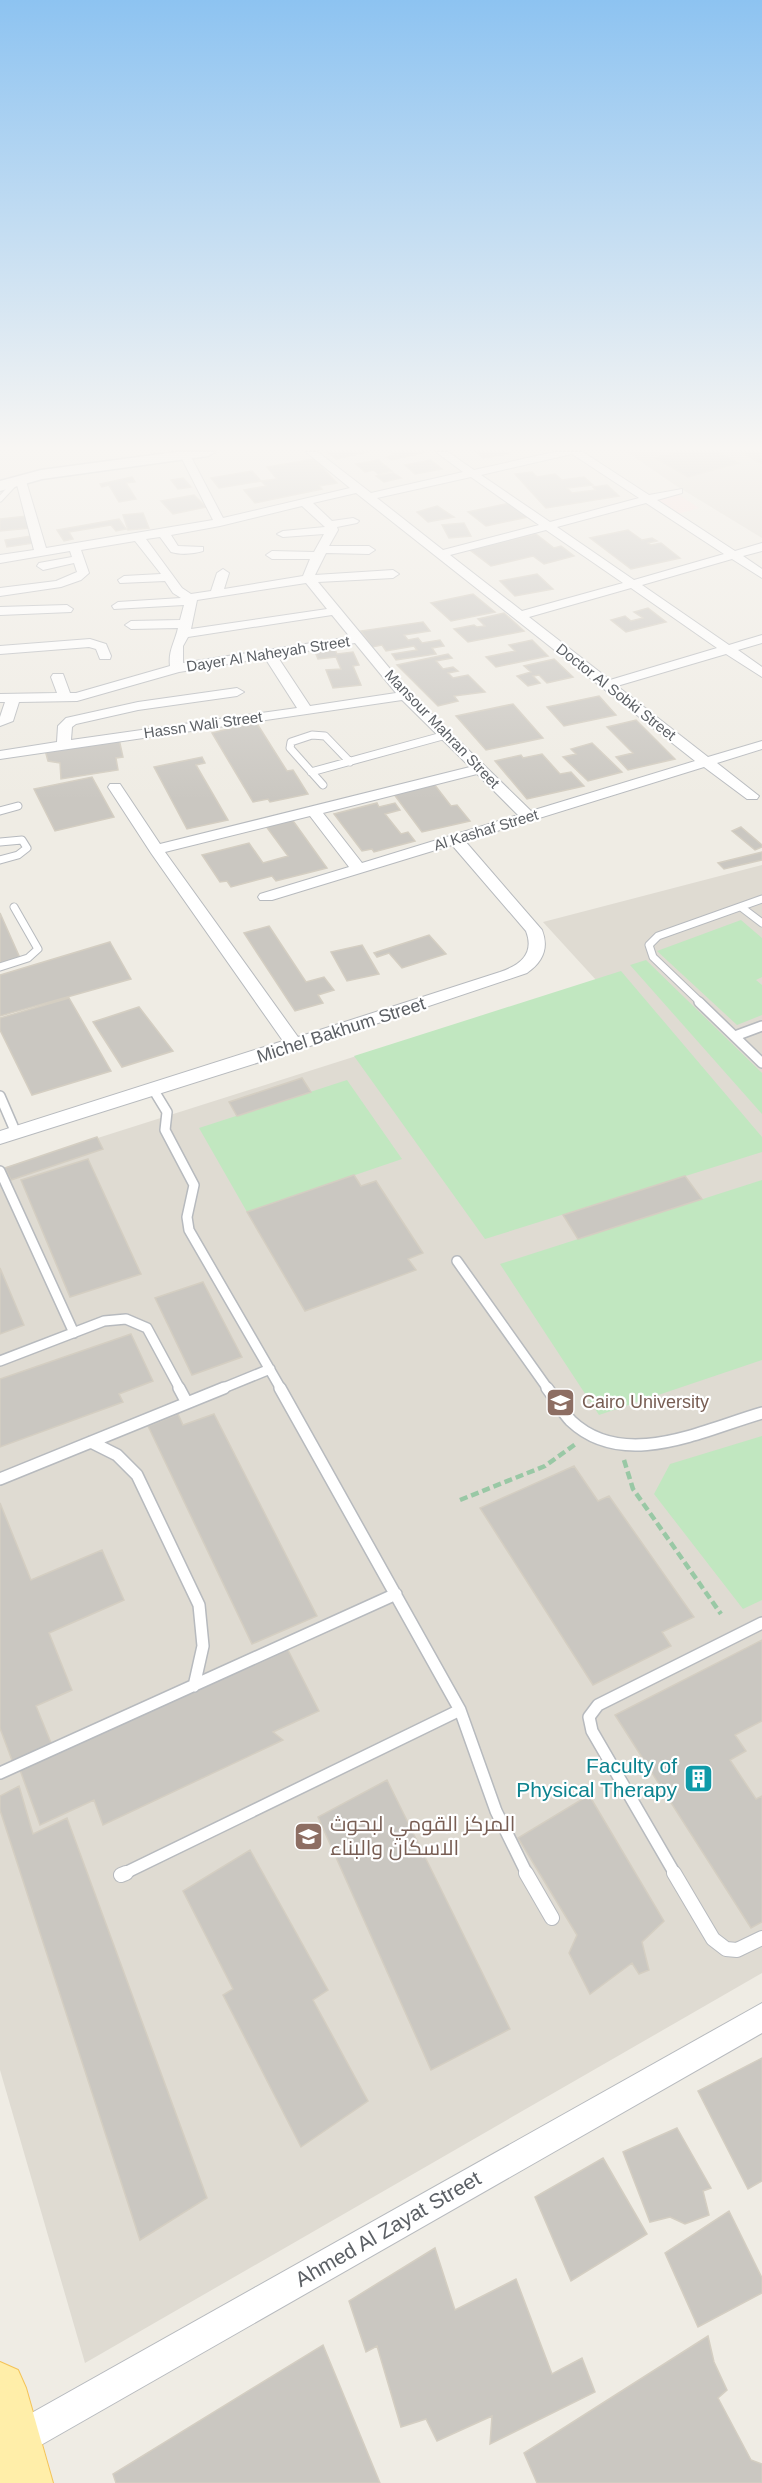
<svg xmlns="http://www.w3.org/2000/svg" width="762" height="2483" font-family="Helvetica,Cairo,sans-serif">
	<rect width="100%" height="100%" fill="#efece4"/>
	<path fill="#dfdbd2" d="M627,452h135v86l-87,-53z
		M762,865v1108l-677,390 -85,-293v-901l596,-189 -53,-58z"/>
	<path fill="#fce2e0" d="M678,494l21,14 -25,7 -22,-14z"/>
	<path fill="#c1e7c0" d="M741,920l21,18v39l-6,3 6,5v30l-25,10 -80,-74z
		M646,960l116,113v41l-132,-149z
		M621,971l141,166v15l-277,87 -131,-183z
		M347,1080l55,79 -155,53 -48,-84z
		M762,1180v180l-163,55 -99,-151z
		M762,1436v164l-19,9 -89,-115 16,-30z"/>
	<path fill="#cac7c1" stroke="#d4cec2" stroke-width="1.5" d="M327,452h41l-32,7z
		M390,452h36l-34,8 -5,-3 7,-2z
		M476,452h30l3,2 -26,4z
		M677,452h41l21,11 -51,14 -33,-19z
		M741,452h21v12z
		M314,459l23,24 -18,3 3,3 -67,14 -11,-13 22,-4 -5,-5 16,-2 -10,-12z
		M378,460l14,11 -14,3 -4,-4 -9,2 -9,-8z
		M431,460l11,9 -27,5 -10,-9z
		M252,471l9,10 -42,7 -8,-10z
		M532,472l5,5 18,-3 7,6 22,-3 9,8 -26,3 5,5 24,-3 -3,-3 14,-2 12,11 -73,12 -31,-34z
		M393,473l8,5 -17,4 -8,-6z
		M132,477l3,5 -9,1 10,16 -17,3 -10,-17 -7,2 -2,-3z
		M183,478l8,9 -13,2 -7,-9z
		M194,495l12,12 -33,7 -12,-13z
		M510,503l18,14 -42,9 -18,-14z
		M437,506l17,11 -26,5 -11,-10z
		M143,513l6,15 -21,2 -5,-15z
		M27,516l3,12 -30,3v-12z
		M119,519l7,10 -10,2 -5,-6 -42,7 4,7 -9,2 -7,-11z
		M464,523l7,13 -22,2 -7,-13z
		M628,530l14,10 10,-2 5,3 -9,2 3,2 10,-2 19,15 -49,11 -41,-31z
		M536,534l18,14 7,-2 13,10 -30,8 -11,-8 -42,10 -21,-16z
		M31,536l3,7 -27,4 -2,-7z
		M537,574l16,15 -38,7 -15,-15z
		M473,594l22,18 -44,9 -20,-18z
		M648,608l18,14 -40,10 -15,-12 14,-4 6,5 12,-3 -9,-6z
		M504,613l20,18 -56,11 -14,-13 20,-4 3,2 8,-1 -7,-7z
		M423,622l7,9 -26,4 4,5 10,-2 4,5 18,-3 4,6 -12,2 4,6 -40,6 -4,-6 25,-4 -3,-4 -28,5 -4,-6 -10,2 -11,-16z
		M532,640l16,16 -52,11 -10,-10 29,-6 -6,-6z
		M333,645l4,9 16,-2 6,13 -6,1 8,19 -28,3 -7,-18 15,-1 -5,-12 -18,2 -5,-12z
		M448,654l4,4 -16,3 7,8 10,-2 5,4 -10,2 5,5 15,-3 17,17 -31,4 4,5 -20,5 -41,-41z
		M554,659l19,18 -26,6 -8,-8 -6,1 7,7 -12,3 -11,-10 14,-4 -7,-6z
		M599,696l17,19 -52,11 -17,-19z
		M513,704l30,34 -57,12 -30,-34z
		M636,720l39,39 -47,11 -12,-13 17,-4 -26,-26z
		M256,722l31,49 6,-1 15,24 -38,8 -2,-3 -15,3 -41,-69z
		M119,739l4,18 -7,1 2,12 -57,9 -1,-16 -12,-2 -3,-11z
		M592,743l30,29 -34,9 -25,-24 13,-3 -5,-5z
		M542,754l18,20 11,-2 13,14 -57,13 -32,-38 26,-6 2,3z
		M202,757l3,6 -9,2 32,55 -41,9 -33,-62z
		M92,777l22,40 -59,14 -21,-42z
		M434,784l17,22 6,-1 13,16 -48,11 -29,-39z
		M377,803l2,4 16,-4 5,7 -15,4 16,20 7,-2 7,9 -41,11 -2,-3 -10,2 -28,-37z
		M291,818l36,50 -51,13 -4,-5 -41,11 -4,-6 -7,1 -18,-27 47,-12 14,20 25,-7 -23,-31z
		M741,827l21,18v2l-7,3 -23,-19z
		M762,852v8l-38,9 -6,-6z
		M0,913l20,45 -20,5z
		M269,926l37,56 18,-5 10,13 -16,5 5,8 -28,8 -51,-78z
		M429,935l17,19 -44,14 -13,-15 -12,4 -3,-4z
		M110,942l21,37 -131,37v-41z
		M362,945l17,29 -32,7 -16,-29z
		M69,998l42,73 -79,24 -32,-65v-12z
		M139,1007l34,44 -51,16 -29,-45z
		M302,1078l9,14 -74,24 -8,-14z
		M97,1137l6,12 -92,31 -6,-12z
		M88,1159l53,115 -71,23 -49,-117z
		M354,1175l7,11 15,-5 47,72 -15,6 8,11 -111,41 -58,-99z
		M685,1176l17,23 -124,40 -15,-24z
		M0,1268l24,57 -24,9z
		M203,1282l39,75 -50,18 -37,-77z
		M131,1334l22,47 -34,13 4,8 -123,45v-68z
		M178,1414l5,11 31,-11 103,202 -65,28 -104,-218z
		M574,1466l24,35 11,-5 85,121 -32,15 9,14 -78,39 -113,-177z
		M0,1503l31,77 71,-30 22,50 -75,33 23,57 -36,16 16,39 -39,18 -13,-35z
		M762,1640v81l-27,14 11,16 -16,9 26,39 6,-3v126l-11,6 -136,-213z
		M287,1648l32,63 -46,21 10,8 -180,85 -9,-25 -54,25 -20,-55z
		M387,1780l123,249 -79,41 -113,-253z
		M19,1786l14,48 34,-16 140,380 -67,42 -140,-430v-14z
		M589,1795l75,126 -22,21 7,28 -10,4 -7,-11 -42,31 -21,-41 8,-18 -59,-97z
		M250,1850l78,140 -15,10 55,101 -67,46 -78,-152 10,-6 -50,-98z
		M762,2058v123l-14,8 -50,-98z
		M677,2128l34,60 -8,3 6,24 -24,9 -15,-7 -20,5 -27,-70z
		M603,2158l44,76 -76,47 -36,-84z
		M729,2211l33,67v15l-64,34 -33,-74z
		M435,2248l20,62 61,-31 36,95 30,-16 13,34 -105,52 2,-28 -55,25 -11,-22 -25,8 -24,-81 -11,6 -17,-51z
		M708,2336l6,26 13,28 -9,8 33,62 11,4v19h-225l-13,-30z
		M323,2345l57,138h-264l-3,-9z"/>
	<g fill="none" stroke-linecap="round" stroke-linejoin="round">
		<defs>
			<path id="lane-far4" d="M0,499l15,-16"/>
			<path id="lane-far3" d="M311,772l135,-37
				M323,785l-33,-37 1,-6 21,-7 13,1 25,26
				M0,811l18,-5
				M0,842l22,-2 5,8 -9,7 -18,5
				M741,907l21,16
				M0,967l28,-9 10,-9 -24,-42
				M701,1003l-48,-46 -4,-12 9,-9 104,-37"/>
			<path id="lane-far2" d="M699,1002l63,61
				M735,1036l27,-10
				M153,1089l14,23 -2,18 29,55 -7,32 2,13 92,159
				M0,1096l16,37
				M0,1171l74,162
				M457,1261l91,128
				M0,1361l104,-40 22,-2 21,9 33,61
				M221,1389l49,-20"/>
			<path id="lane-far1" d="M179,1388l8,15
				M280,1388l180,322 36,101 31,63
				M547,1388c8,10 15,24 24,33 53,50 132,9 191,-8
				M91,1442l26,13 20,20 62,130 4,41 -9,40
				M0,1479l224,-91
				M0,1773l396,-179
				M123,1874l337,-164
				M675,1874l-83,-143 -3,-14 9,-12 164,-82"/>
			<path id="lane" d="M526,1873l26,45
				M674,1873l39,66 13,10 11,1 25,-12
				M121,1875l5,-2"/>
			<path id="street" d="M185,452l5,3 33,63 127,-30 -44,-36h12l53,41 92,-21 -27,-20h12l26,18 80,-18h29l66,43 33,-6v4l-25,7 78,51 27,-8v8l-19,5 19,13v9l-30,-19 -90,26 87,60 33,-10v8l-24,7 24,17v10l-36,-23 -109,32 91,71 54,-16v8l-45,14 42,33 -2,3h-10l-43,-32 -239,74 77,89c7,18 1,32 -15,43l-226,76 -301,95v-13l283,-90 -132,-188 -43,-66 2,-3h10l40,60 310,-77 -68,-67 -402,59v-8l57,-9 1,-16 8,-8 72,-16 99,-14 7,4 -7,4 -99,14 -62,14 -4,3 -1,13 226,-32 -32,-50 -86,14 -102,29 -58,1 -6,19 -13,5v-9l5,-15h-5v-8l57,-1 -6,-16 2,-3h10l7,19h6l94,-27c-2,-15 5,-24 8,-38l-47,1 -6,-4 6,-4 49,-1 4,-15 -70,4 -2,-3 6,-4 63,-4 -8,-5 -8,-12 -45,2 -2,-3 6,-4 37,-2 -26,-33 -54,9 8,23 -8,7 -20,7 -61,9v-8l56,-7 21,-9 -3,-9 -31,7 -6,-4 2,-3 33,-6 -2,-6 -70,12v-8l34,-5 -18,-69 5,-3 5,3 20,67 167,-28 -33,-65zM572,454l67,44 -89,24 -69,-47zM471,477l68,48 -96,25 -66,-52zM356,493l339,268 -164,50 -121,-118 -92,-111 75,-4 6,-4 -6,-4 -78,5 11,-22 43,1 6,-4 -6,-4h-40l9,-16 -1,-3 20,-4 2,-2 -6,-3 -21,3 -19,-18zM646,503l78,51 -90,26 -77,-53zM302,506l23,21 -42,4 -6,3 6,3 41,-3 -10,18 -42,-1 -6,4 6,4h38l-7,17 -79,13 5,-16 -6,-4 -6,4 -6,18 -20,3 -9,-6 -36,-49 14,-2 11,15c10,3 22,2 32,-1v-4l-25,-1 -7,-11 49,-9zM546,530l77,53 -101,28 -72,-56zM306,583l21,26 -136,20 6,-29zM631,588l86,60 -107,32 -81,-63zM332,615l18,22 -167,26v-17l5,-9zM355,643l41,50 -86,13 -33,-50zM477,774l41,41 -156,48 -39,-50zM310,816l39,51 -89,27 -2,3 2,3h12l180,-55 74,86c9,23 -6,34 -26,41l-202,65 -133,-185z
				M67,605l6,4 -2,3 -71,3v-8z
				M90,639l16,5 5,12 -1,3h-10l-4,-10 -7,-2 -89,7v-8z
				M762,2003v30l-735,420 -12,4 -12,-4 -3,-16 3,-8z"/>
			<path id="secondary" d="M176,452h39l-7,4 -166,23 -42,12v-10l41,-11z"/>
			<path id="primary" d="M0,2362l18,8 8,18 27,95h-53z"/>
		</defs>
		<use href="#lane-far4" stroke="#b7babe" stroke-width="7"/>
		<use href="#lane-far3" stroke="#b7babe" stroke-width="9"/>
		<use href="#lane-far2" stroke="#b7babe" stroke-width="12"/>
		<use href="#lane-far1" stroke="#b7babe" stroke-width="14"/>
		<use href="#lane" stroke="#b7babe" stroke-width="16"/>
		<use href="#street" stroke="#b7babe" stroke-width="2"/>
		<use href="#secondary" stroke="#b7bbc0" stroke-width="3"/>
		<use href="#primary" stroke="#f4c358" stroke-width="2"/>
		<path stroke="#99c8a5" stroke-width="4.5" stroke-dasharray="8 4" stroke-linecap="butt" d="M624,1460l9,29 88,125
			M460,1500l85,-34 32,-23"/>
		<use href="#lane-far4" stroke="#fff" stroke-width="5"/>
		<use href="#lane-far3" stroke="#fff" stroke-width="7"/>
		<use href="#lane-far2" stroke="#fff" stroke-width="9"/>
		<use href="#lane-far1" stroke="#fff" stroke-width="11"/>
		<use href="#lane" stroke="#fff" stroke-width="14"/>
		<use href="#street" fill="#fff" fill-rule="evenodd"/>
		<use href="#secondary" fill="#fff" fill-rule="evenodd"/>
		<use href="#primary" fill="#ffeea9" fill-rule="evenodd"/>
	</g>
	<linearGradient id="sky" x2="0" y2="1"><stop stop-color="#8dc3f1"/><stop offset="0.56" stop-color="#f8f6f3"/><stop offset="1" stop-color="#f8f6f3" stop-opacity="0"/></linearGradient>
	<rect width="762" height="800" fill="url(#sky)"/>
	<defs>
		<symbol id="university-square" viewBox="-11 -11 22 22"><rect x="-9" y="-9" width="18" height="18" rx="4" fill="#8d6e63" stroke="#fff"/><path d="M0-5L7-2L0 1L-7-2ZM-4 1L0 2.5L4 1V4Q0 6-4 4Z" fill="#fff"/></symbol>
		<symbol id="building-square" viewBox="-11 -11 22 22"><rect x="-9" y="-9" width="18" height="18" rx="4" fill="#0f9aa8" stroke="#fff"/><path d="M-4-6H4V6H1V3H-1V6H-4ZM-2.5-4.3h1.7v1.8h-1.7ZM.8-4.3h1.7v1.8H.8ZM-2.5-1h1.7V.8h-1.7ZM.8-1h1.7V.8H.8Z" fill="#fff"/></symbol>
	</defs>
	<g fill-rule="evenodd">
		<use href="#university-square" x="544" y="1386" width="33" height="33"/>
		<use href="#building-square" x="682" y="1762" width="33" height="33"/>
		<use href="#university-square" x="292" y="1820" width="33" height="33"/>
	</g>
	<g text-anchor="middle" stroke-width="4.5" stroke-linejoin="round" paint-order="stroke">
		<g font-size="15" fill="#5c6065" stroke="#fff">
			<text transform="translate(268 654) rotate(-9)" y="5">Dayer Al Naheyah Street</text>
			<text transform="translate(616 692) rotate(38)" y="5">Doctor Al Sobki Street</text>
			<text transform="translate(203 725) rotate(-8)" y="5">Hassn Wali Street</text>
			<text transform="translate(442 729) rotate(46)" y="5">Mansour Mahran Street</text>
			<text transform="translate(486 830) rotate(-17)" y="5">Al Kashaf Street</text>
		</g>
		<g font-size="18" fill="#5c6065" stroke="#fff">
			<text transform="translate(341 1030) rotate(-18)" y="6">Michel Bakhum Street</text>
		</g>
		<g font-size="18" fill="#785e54" stroke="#fff" text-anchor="start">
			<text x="582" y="1408">Cairo University</text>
		</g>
		<g font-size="21" fill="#0d838f" stroke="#fff" text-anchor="end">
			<text x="677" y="1773">Faculty of<tspan x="677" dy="24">Physical Therapy</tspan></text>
		</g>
		<g font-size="21" fill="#785e54" stroke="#fff" text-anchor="start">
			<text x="330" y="1831">المركز القومي لبحوث<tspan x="330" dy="24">الاسكان والبناء</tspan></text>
		</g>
		<g font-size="21" fill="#5c6065" stroke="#fff">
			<text transform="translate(388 2229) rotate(-30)" y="7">Ahmed Al Zayat Street</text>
		</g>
	</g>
</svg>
